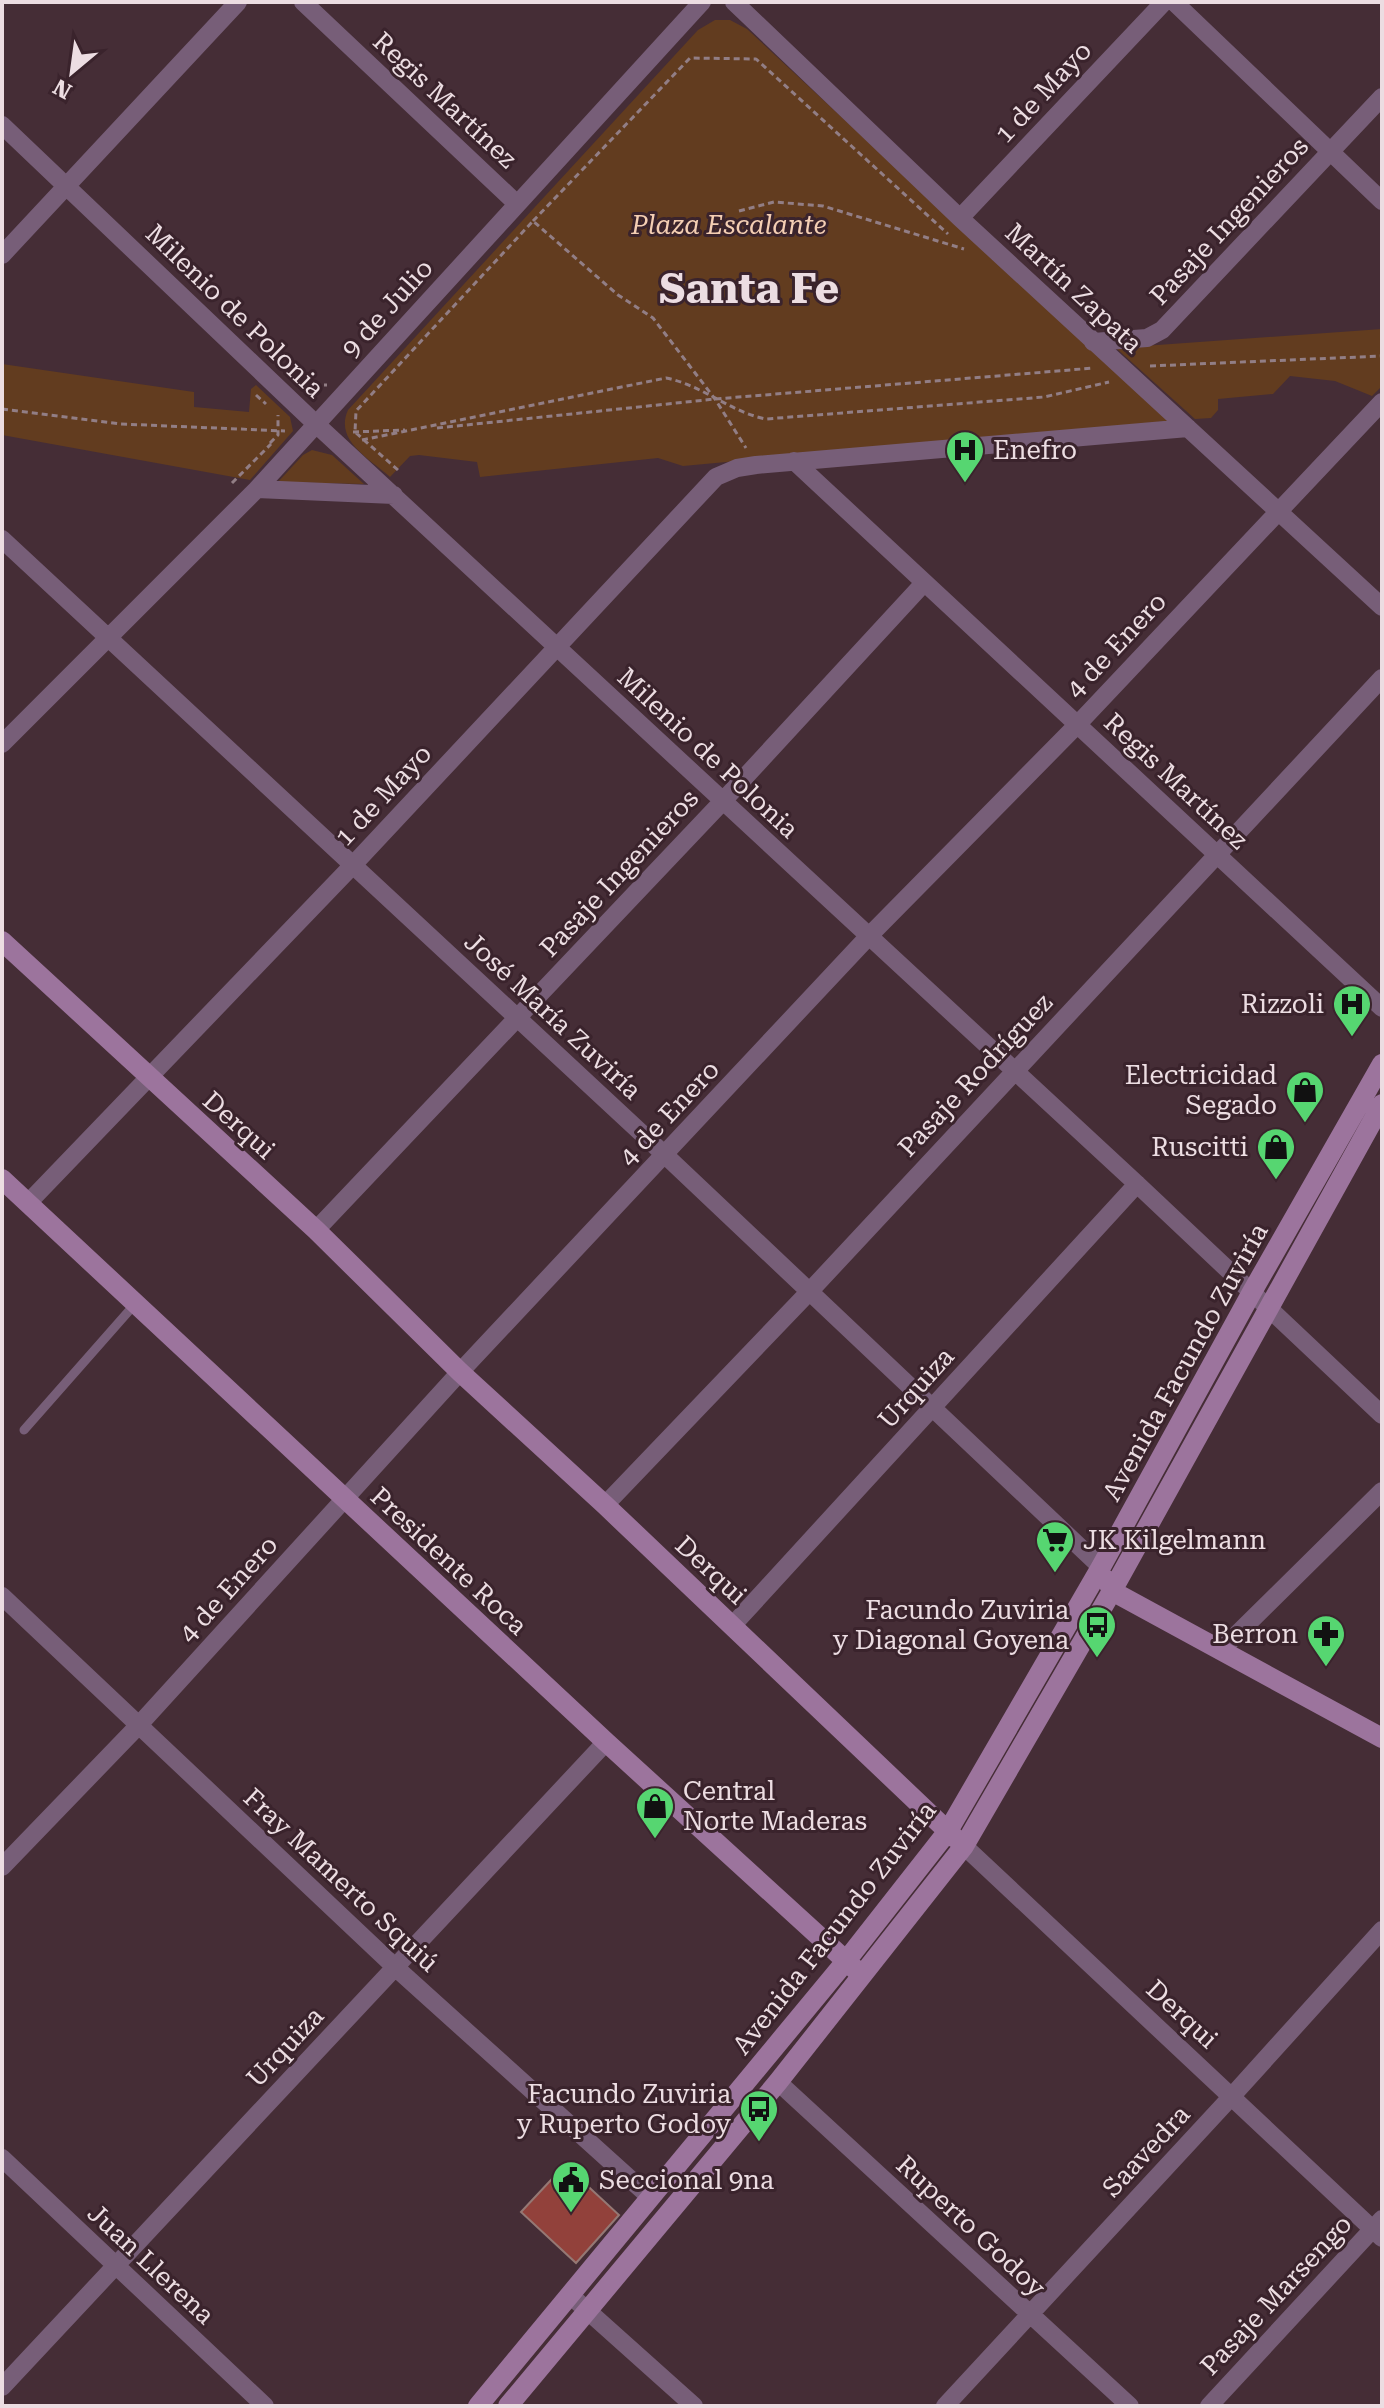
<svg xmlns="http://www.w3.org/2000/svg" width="1384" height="2408" font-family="'Roboto Serif',serif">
	<rect width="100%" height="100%" fill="#452d36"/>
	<path fill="#623c1f" d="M715,20h15l17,9 421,392 -485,45 -25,-8 -178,19 -3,-15 -58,-7 -9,1 -20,21c-20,-18 -56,-36 -42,-67l350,-380z
		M1382,329v57l-10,10 -37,-15 -45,-5 -17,18 -55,5v11l-7,8 -16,1 -79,-71z
		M2,364l192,28v15l55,5 2,-23 5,-4 34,32 3,14 -43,49 -248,-45z
		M312,450l20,5 32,29 -86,-2 25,-27z"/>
	<path fill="#92413b" stroke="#957874" stroke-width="2" d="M565,2165l54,50 -43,48 -55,-51z"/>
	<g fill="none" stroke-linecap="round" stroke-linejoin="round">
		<path stroke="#927e85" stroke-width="3" stroke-dasharray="6 4" stroke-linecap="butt" d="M739,211l35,-9 49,4 141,43
			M533,221l157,-163 66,1 192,175
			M1150,366l232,-10
			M304,385h23
			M256,395l10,9
			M2,409l119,15 164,7
			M437,428l278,-29 379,-31
			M353,432l52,-2
			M362,440l304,-62c36,7 64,34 100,41l278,-22 65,-15
			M270,443l8,-8v-20
			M398,470l-43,-38 1,-21 177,-190 85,74 35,23 62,81 31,49
			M232,483l39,-39"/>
		<path stroke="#775e78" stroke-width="9" d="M24,1430l111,-126"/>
		<path stroke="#775e78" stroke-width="18" d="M303,2l213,201
			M734,2l226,216 422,389
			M1174,2l208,199
			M2,125l315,300 820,759 245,231
			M960,218l204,-216
			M2,255l236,-253
			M1093,342l54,-4 15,-8 220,-233
			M794,461l588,547
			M257,489l137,6
			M2,539l663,616 436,412
			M2,744l255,-255 445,-487
			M28,1203l325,-338 363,-388 21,-9 19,-3 432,-37
			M316,1230l406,-428 202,-219
			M605,1505l204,-213 573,-614
			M2,1596l393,371 255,230
			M732,1626l405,-442
			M1222,1649l160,-158
			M964,1846l418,392
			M2,1867l136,-141 322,-354 408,-435 209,-212 305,-323
			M778,2082l352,324
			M2,2158l263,248
			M570,2295l124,111
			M2,2387l604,-645
			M945,2406l287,-310 150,-166
			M1209,2406l173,-187"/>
		<path stroke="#9c749d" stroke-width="20" d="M2,941l314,289 144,142 145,133 350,333
			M2,1179l604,563 250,228
			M1107,1580l5,11 270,147
			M478,2406l368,-445 102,-130 153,-264 151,-275 130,-228
			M508,2406l270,-324 186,-236 148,-255 270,-487"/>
	</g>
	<defs>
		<symbol id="hospital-pin" viewBox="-11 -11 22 30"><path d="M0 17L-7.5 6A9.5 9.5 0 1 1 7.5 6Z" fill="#56d671" stroke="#3a232c"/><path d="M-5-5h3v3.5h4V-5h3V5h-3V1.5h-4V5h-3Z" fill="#111"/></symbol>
		<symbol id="shop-pin" viewBox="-11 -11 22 30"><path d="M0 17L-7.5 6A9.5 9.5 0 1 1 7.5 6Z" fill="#56d671" stroke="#3a232c"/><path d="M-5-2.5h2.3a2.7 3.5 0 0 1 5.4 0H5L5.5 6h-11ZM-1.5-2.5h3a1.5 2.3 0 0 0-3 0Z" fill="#111"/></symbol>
		<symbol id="supermarket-pin" viewBox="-11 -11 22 30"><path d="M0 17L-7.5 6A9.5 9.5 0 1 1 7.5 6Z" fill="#56d671" stroke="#3a232c"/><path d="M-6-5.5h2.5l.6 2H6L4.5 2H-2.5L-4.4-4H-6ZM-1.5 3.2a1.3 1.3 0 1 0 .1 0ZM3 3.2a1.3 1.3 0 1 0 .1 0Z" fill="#111"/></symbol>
		<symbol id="bus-pin" viewBox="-11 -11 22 30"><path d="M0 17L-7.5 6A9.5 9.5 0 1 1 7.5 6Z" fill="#56d671" stroke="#3a232c"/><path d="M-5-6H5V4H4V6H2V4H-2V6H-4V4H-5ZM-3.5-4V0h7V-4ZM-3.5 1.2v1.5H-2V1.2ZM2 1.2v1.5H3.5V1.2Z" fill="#111"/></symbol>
		<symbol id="pharmacy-pin" viewBox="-11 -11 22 30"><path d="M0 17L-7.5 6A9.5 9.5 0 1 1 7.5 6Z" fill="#56d671" stroke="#3a232c"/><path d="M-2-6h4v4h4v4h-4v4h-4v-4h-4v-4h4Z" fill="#111"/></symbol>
		<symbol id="civic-pin" viewBox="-11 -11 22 30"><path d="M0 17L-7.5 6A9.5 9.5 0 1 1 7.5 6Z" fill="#56d671" stroke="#3a232c"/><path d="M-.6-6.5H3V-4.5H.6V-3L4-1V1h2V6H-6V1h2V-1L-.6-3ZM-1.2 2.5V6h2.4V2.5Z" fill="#111"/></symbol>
	</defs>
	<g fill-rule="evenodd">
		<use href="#hospital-pin" x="943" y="428" width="44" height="60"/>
		<use href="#hospital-pin" x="1330" y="982" width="44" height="60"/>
		<use href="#shop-pin" x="1283" y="1068" width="44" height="60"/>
		<use href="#shop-pin" x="1254" y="1125" width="44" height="60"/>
		<use href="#supermarket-pin" x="1033" y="1518" width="44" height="60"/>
		<use href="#bus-pin" x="1075" y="1603" width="44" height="60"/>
		<use href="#pharmacy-pin" x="1304" y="1612" width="44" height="60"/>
		<use href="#shop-pin" x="633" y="1784" width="44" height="60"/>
		<use href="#bus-pin" x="737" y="2087" width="44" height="60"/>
		<use href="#civic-pin" x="549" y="2158" width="44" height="60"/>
	</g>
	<g text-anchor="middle" stroke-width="6" stroke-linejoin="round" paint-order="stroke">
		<g font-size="26" fill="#ecdde2" stroke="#3a232c">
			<text transform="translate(1043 92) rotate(-47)" y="9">1 de Mayo</text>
			<text transform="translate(445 100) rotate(43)" y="9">Regis Martínez</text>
			<text transform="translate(1229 221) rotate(-47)" y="9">Pasaje Ingenieros</text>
			<text transform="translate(1074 288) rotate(43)" y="9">Martín Zapata</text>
			<text transform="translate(387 308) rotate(-48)" y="9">9 de Julio</text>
			<text transform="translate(235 311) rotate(44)" y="9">Milenio de Polonia</text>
			<text transform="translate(1116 645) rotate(-47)" y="9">4 de Enero</text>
			<text transform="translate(708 753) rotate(43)" y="9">Milenio de Polonia</text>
			<text transform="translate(1176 781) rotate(43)" y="9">Regis Martínez</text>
			<text transform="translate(383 795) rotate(-47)" y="9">1 de Mayo</text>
			<text transform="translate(619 873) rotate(-47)" y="9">Pasaje Ingenieros</text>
			<text transform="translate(553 1016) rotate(43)" y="9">José María Zuviría</text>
			<text transform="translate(975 1075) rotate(-47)" y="9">Pasaje Rodríguez</text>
			<text transform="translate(669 1113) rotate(-47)" y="9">4 de Enero</text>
			<text transform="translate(239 1125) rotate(42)" y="9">Derqui</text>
			<text transform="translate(1185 1362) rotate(-61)" y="9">Avenida Facundo Zuviría</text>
			<text transform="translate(916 1388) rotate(-48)" y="9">Urquiza</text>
			<text transform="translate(449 1561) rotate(43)" y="9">Presidente Roca</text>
			<text transform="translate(711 1570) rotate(43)" y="9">Derqui</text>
			<text transform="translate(228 1589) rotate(-48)" y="9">4 de Enero</text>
			<text transform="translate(341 1880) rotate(43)" y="9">Fray Mamerto Squiú</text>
			<text transform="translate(834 1928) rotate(-52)" y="9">Avenida Facundo Zuviría</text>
			<text transform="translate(1182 2014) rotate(43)" y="9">Derqui</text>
			<text transform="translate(285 2047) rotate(-47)" y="9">Urquiza</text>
			<text transform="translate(1146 2151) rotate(-47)" y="9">Saavedra</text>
			<text transform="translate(971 2226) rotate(43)" y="9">Ruperto Godoy</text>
			<text transform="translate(151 2264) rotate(43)" y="9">Juan Llerena</text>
			<text transform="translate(1276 2295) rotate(-47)" y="9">Pasaje Marsengo</text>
		</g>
		<g font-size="26" font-style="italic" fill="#f4ceb3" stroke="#3a232c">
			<text x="729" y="234">Plaza Escalante</text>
		</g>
		<g font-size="26" fill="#ecdde2" stroke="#3a232c" text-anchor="end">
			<text x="993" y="459" text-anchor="start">Enefro</text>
			<text x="1324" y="1013">Rizzoli</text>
			<text x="1277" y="1084">Electricidad<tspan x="1277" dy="30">Segado</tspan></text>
			<text x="1248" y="1156">Ruscitti</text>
			<text x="1083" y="1549" text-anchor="start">JK Kilgelmann</text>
			<text x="1069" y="1619">Facundo Zuviria<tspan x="1069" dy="30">y Diagonal Goyena</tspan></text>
			<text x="1298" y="1643">Berron</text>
			<text x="683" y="1800" text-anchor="start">Central<tspan x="683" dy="30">Norte Maderas</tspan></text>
			<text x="731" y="2103">Facundo Zuviria<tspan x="731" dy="30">y Ruperto Godoy</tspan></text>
			<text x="599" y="2189" text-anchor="start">Seccional 9na</text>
		</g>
		<g font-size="42" font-weight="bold" fill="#ecdde2" stroke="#3a232c">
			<text x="749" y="303">Santa Fe</text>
		</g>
	</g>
	<rect width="1384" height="2408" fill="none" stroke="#ecdde2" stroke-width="8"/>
	<g transform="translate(72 72) rotate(209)" stroke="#3a232c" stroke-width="6" paint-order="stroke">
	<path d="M0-6L14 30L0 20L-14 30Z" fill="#ecdde2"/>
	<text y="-12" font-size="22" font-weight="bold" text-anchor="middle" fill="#ecdde2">N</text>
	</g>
</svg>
